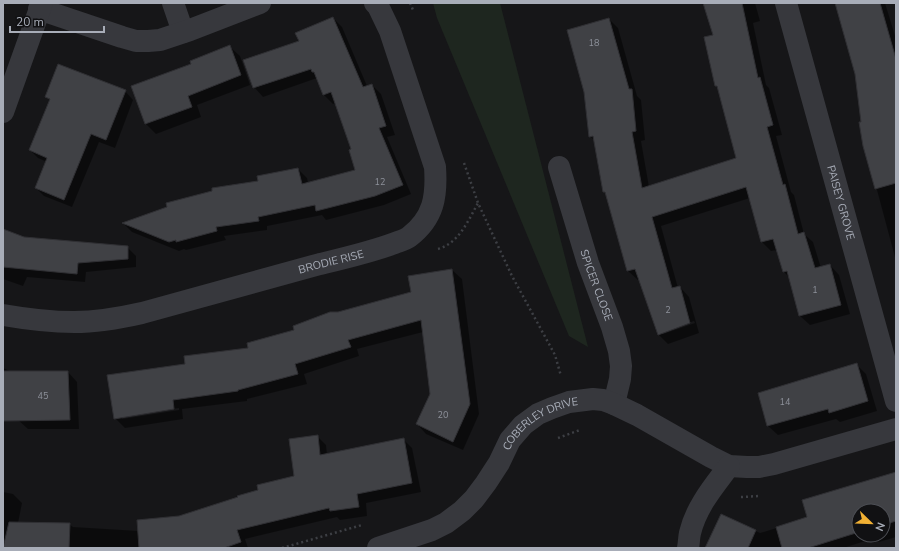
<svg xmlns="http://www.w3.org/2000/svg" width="899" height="551" font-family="'Nunito Sans',sans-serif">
	<rect width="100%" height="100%" fill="#161618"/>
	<path fill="#1e261f" d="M433,3h67l88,344 -19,-11 -132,-318z"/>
	<path fill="#0007" fill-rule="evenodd" d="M704,3h51l5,18 -7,2 13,62 3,3 13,47 -6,1 15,56 3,3 10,39 9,8 8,26 9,-3 9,10 11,39 -40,11 -10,-9 -10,-38 -6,-6 -7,-22 -6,1 -9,-9 -12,-44 -89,28 17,62 2,-1 9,10 10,36 -31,11 -9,-9 -19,-56 -2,1 -10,-9 -21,-77 -3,-2 -9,-51 -5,-5 19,-117 9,9 19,68 4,4 4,40 -4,1 8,46 88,-28 -18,-70 -3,-3 -2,-50zM694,321l1,2 -32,11v-2z
		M839,3h46l11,36v222l-19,-71 -1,-2 -14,-65 -6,-50z
		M333,18l9,9 25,59 5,-1 9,9 14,41 -8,2 24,57 -27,11 -58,15 -4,-5 -55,11v4l-43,6 2,4 -40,10 -2,-1 -5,2 -47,-19 -8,-8 135,-42 39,-13 9,9 1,5 48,-12 -4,-21 -16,-47 -3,1 -9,-9 -7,-17 -54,19 -9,-10 46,-45z
		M230,47l10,9 10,29 -53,20 4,12 -45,17 -10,-10 47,-59z
		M125,91l8,9 -18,48 -16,-6 -27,65 -28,-11 -8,-8 11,-26 -9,-4 -8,-8 21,-50 -4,-4z
		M3,230l21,8 103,9 9,9v11l-50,5 -1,10 -58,-5 -4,9 -20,-7z
		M452,270l10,9 17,135 -16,36 -37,-16 -9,-10 14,-30 -8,-62 -66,17 2,7 -55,18 3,10 -60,15v2l-65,8 1,10 -58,9 -10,-10 71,-53 63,-17 47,-17 42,-18 74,-20zM179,408v2l-57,9v-3z
		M856,364l10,10 11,37 -37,11 -4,-3 -58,16 -10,-9z
		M3,368l9,4h56l9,10 2,47h-51l-10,-9 -15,-12z
		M317,436l9,9 1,10 76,-16 9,9 9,44 -55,11 1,13 -27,4 -3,-3 -92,22 3,9h-245v-56l10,2 9,9 -4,20 51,1 4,3 66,4 120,-41 36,-13z
		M896,482v55l-17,5 -4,-4 -32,10h-137l15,-33 39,18 49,-15zM859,511h24v24h-24z"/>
	<path fill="#404145" stroke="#303034" d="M703,3h39l16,75 2,-1 13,48 -6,2 16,58 2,-1 13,50 6,-2 11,36 15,-4 11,41 -42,11 -12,-45 -4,1 -10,-33 -12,3 -15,-55 -94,30 20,71 8,-2 10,37 -32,12 -23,-66 -8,2 -22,-79h-2l-10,-56 -4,1 -5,-45 -17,-62 42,-12 20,71h3l4,42 -4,1 10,56 94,-30 -19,-72h-2l-11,-49 9,-2z
		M835,3h45l16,56v124l-21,6 -12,-43 -4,-24h2l-6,-48z
		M333,17l30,70 9,-3 14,42 -7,2 24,57 -28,11 -59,15 -1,-6 -57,12 1,4 -43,6 1,4 -41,11v-2l-7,2 -47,-19 45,-16 -1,-4 46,-12v-3l46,-7 -1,-5 41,-8 4,16 53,-14 -6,-20 2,-1 -20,-57 -8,3 -9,-23h-2l-1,-3 -58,19 -10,-28 56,-19 -4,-8z
		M230,45l11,30 -53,21 4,11 -47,17 -14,-38 60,-22 -1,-3z
		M58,64l68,26 -20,50 -15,-6 -27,66 -29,-12 12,-30 -18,-8 21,-51 -5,-2z
		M3,229l21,8 104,9v13l-50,4 -1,11 -74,-7z
		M452,269l18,135 -17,38 -37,-18 14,-30 -9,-74 -73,20 3,7 -56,17 3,10 -60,16v1l-65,9 1,9 -60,10 -7,-44 78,-11 -1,-8 64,-8 -1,-5 47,-13 -1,-4 37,-14h8l73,-20 -3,-16z
		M857,363l11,38 -39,12 -1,-4 -61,17 -9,-33z
		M3,371h65l2,49 -67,1z
		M318,435l2,20 84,-17 8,45 -55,11 2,13 -29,4 -1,-3 -92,22 4,12 -17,6h-85l-2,-28 42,-4 59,-19 -1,-1 21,-6 -1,-5 37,-9 -5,-37z
		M896,472v49l-13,4v-14h-24v21l-51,16h-26l-6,-21 31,-10 -5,-17z
		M721,514l35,16 -8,18h-43z
		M9,522l61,1 -1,25h-66z"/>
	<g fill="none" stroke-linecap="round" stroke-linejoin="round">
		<path stroke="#3d3f44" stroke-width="2.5" stroke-dasharray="2 3" stroke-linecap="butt" d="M410,3l3,7
			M464,163l14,40 34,73 43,79 6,21
			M438,249c21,-6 30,-28 40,-46
			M558,438l22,-8
			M741,497l19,-1
			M282,548l80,-23"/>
		<g stroke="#37383d" stroke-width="22">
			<path d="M173,3l10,29"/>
			<path id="s1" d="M786,3l110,398"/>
			<path d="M39,9l83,28 14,4h12l12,-1 30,-10 70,-27"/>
			<path d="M3,112l39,-109"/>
			<path id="s2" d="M559,167l29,96 24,64 7,24 2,15 -1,13 -6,25"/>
			<path id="s3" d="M3,315c23,4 47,7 71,7 23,0 46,-4 68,-9 59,-16 118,-33 178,-49 25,-6 51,-12 75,-21 5,-2 10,-3 14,-6 25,-19 28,-41 26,-70l-45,-136 -12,-25 -3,-3"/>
			<path id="s4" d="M378,548l54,-18 14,-7 16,-12 12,-12 12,-16 13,-20 11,-23 13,-15 15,-11 14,-6 17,-6 24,-3 10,1 11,4 23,11 74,42 18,9 18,1h12l15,-3 122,-35"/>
			<path d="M688,548c1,-5 1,-11 2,-15 6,-26 24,-47 39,-67"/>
		</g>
	</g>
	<g text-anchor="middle" stroke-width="4" stroke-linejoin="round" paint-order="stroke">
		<g font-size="9" fill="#8e929b">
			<text x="594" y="46">18</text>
			<text x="380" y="185">12</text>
			<text x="815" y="293">1</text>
			<text x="668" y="313">2</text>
			<text x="43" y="399">45</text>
			<text x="785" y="405">14</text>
			<text x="443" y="418">20</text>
		</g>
		<g font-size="11" fill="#a8adb8" stroke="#111113">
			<text dy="4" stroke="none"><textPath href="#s1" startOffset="207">PAISEY GROVE</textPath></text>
			<text dy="4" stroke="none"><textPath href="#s3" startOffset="336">BRODIE RISE</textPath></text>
			<text dy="4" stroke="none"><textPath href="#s2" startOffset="124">SPICER CLOSE</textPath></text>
			<text dy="4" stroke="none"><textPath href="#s4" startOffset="214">COBERLEY DRIVE</textPath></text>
		</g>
	</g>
	<rect width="899" height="551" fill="none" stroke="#a8adb8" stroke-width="8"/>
	<g transform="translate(871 523) rotate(113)"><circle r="19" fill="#111113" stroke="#4d4f55"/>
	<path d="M0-3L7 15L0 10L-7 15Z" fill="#f2b134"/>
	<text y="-6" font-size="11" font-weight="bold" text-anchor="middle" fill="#a8adb8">N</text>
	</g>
	<path d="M10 26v6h94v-6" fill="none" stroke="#a8adb8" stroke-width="2"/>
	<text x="16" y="26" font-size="12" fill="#a8adb8" stroke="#111113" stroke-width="3" paint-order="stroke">20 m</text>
</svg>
